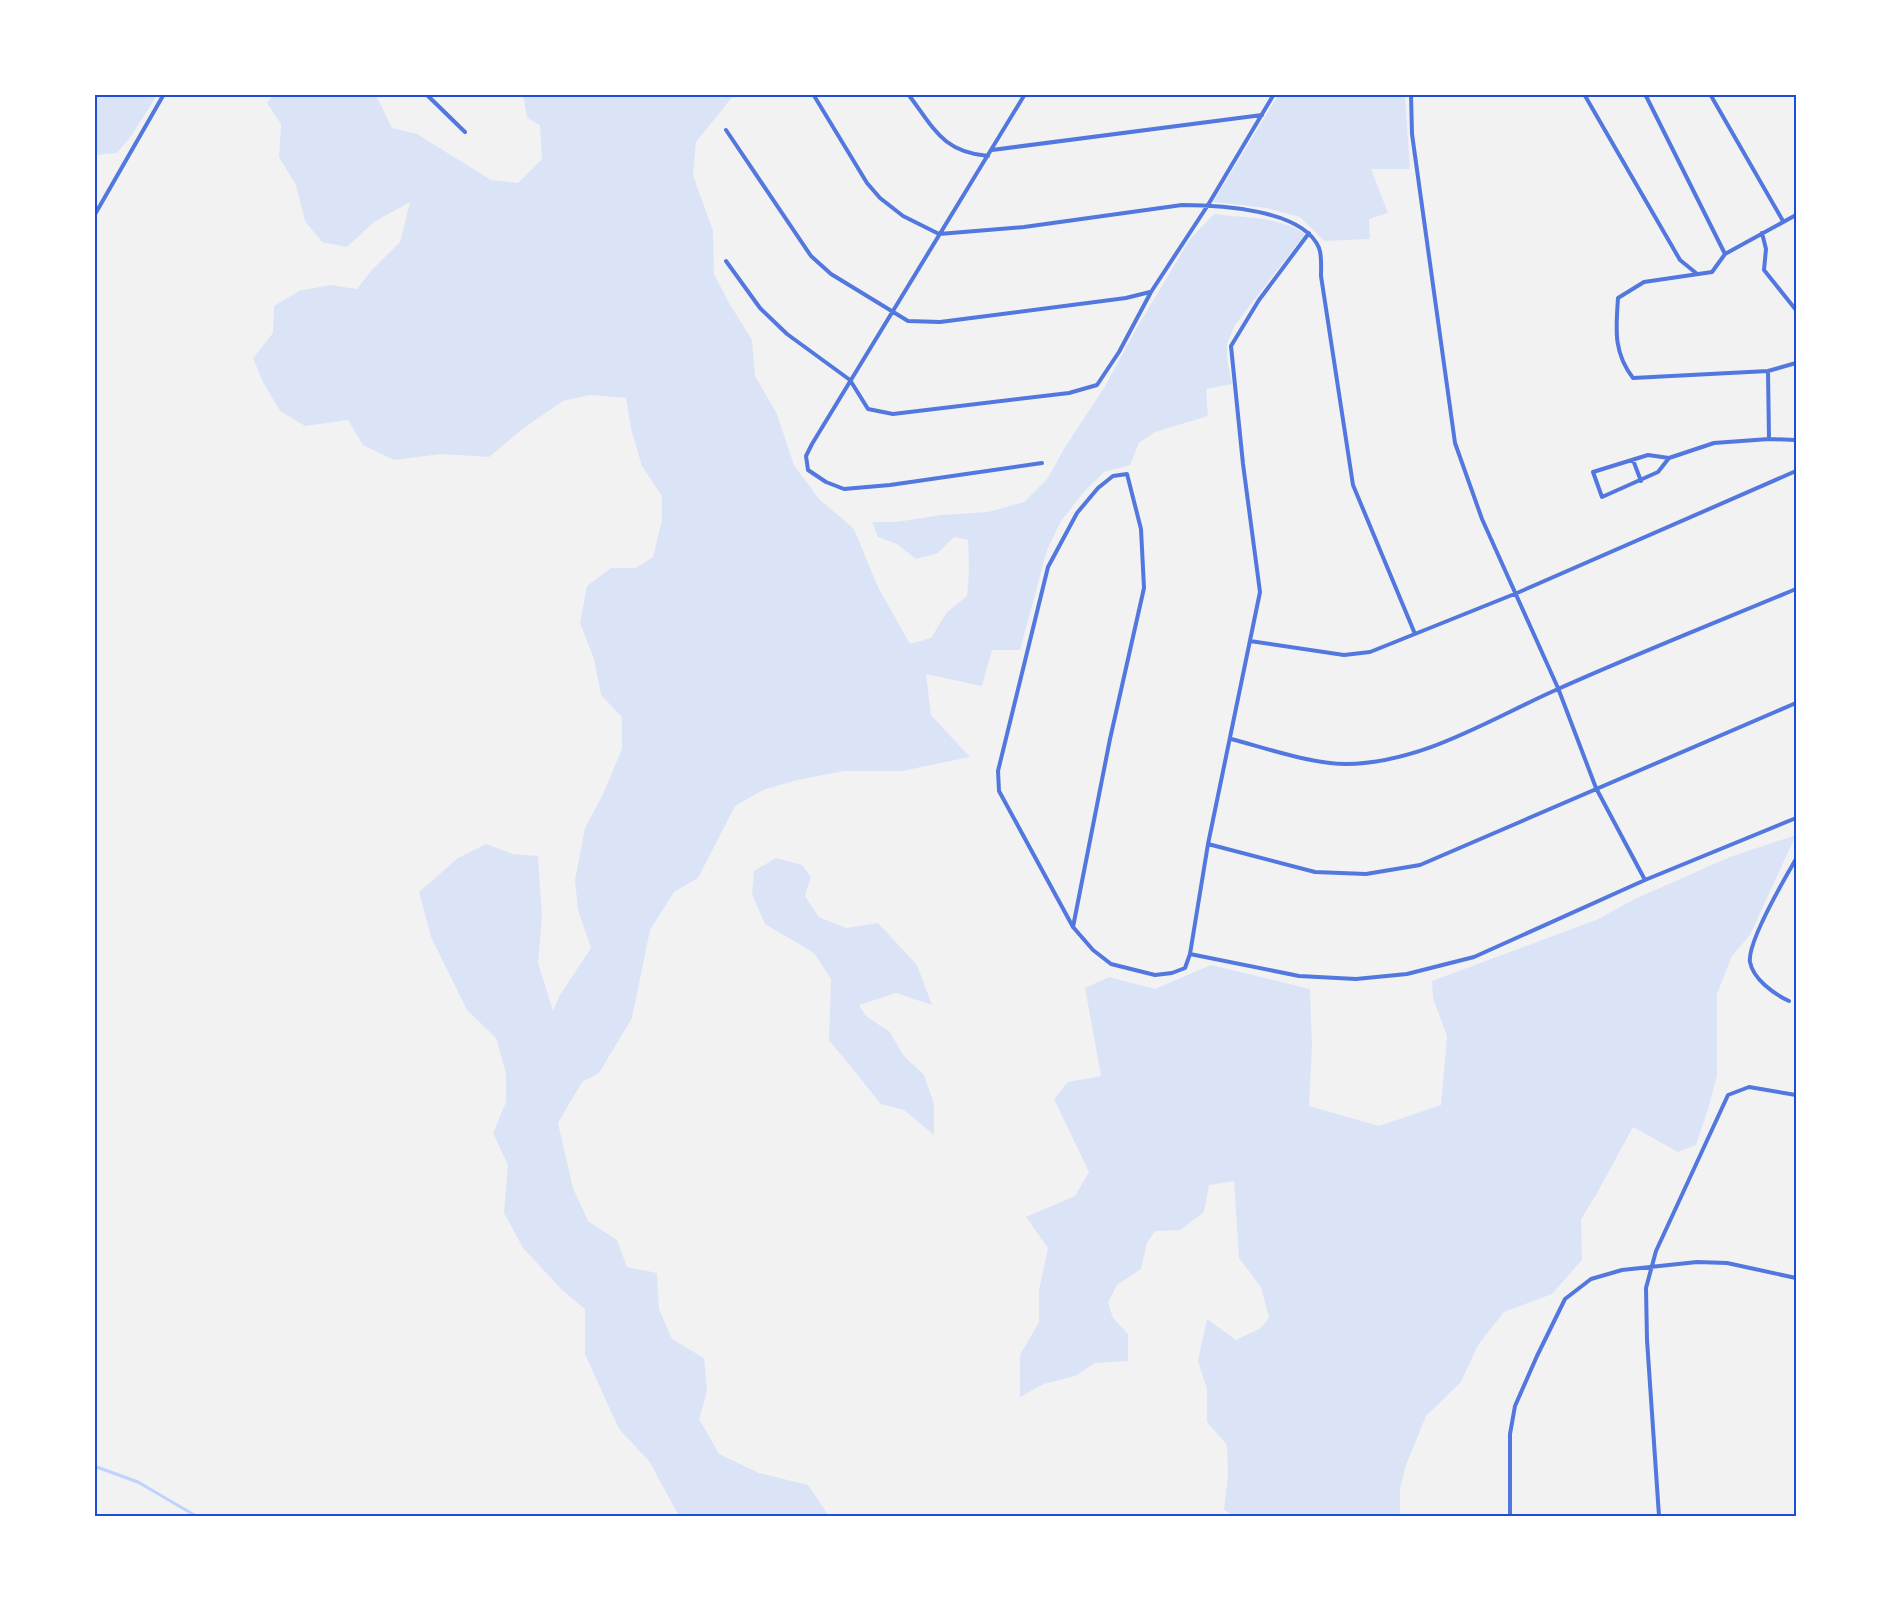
<svg xmlns="http://www.w3.org/2000/svg" width="1891" height="1611" font-family="'Varela Round',sans-serif">
	<rect width="100%" height="100%" fill="#f2f2f2"/>
	<path fill="#dbe4f7" d="M95,94l62,1 -25,40 -15,18 -22,2z
		M273,95h103l16,33 25,6 74,46 27,3 24,-24 -2,-34 -13,-7 -4,-23h211l-38,47 -3,33 20,56 1,43 14,27 24,39 3,36 22,38 17,51 25,34 35,30 24,58 32,57 21,-6 16,-26 20,-16 2,-26 -1,-30 -14,-3 -16,16 -22,6 -19,-15 -19,-7 -6,-15h24l45,-7 47,-3 36,-10 24,-24 17,-31 39,-59 31,-57 55,-92 24,-25c30,4 65,2 91,20l-70,91 -8,19v14l5,26 -26,5 2,27 -53,16 -16,11 -9,22 -26,7 -20,20 -23,29 -14,29 -27,100h-28l-10,36 -56,-12 5,41 39,42 -68,14h-58l-47,9 -34,10 -28,16 -37,72 -24,14 -24,38 -18,88 -33,55 -17,9 -24,41 15,65 15,33 29,19 10,27 30,6 2,36 13,30 32,19 3,33 -8,28 20,35 40,19 49,12 21,31h-150l-30,-55 -30,-32 -34,-75v-45l-23,-19 -39,-42 -19,-35 4,-48 -15,-32 13,-31v-29l-10,-35 -29,-28 -36,-73 -12,-45 39,-34 28,-14 27,10 25,2 4,60 -4,47 15,48 7,-16 31,-47 -13,-38 -3,-30 10,-52 18,-34 19,-45v-32l-21,-22 -7,-36 -14,-36 7,-37 24,-18h25l17,-11 9,-37v-24l-20,-30 -11,-37 -5,-31 -36,-3 -27,6 -42,29 -32,27 -48,-3 -47,6 -31,-15 -15,-25 -43,6 -25,-15 -17,-29 -10,-24 20,-25 1,-27 25,-15 31,-6 27,4 14,-18 29,-29 10,-40 -36,20 -27,25 -25,-5 -17,-21 -9,-36 -17,-28 2,-33 -14,-21z
		M1278,95h127l5,74h-39l17,44 -19,6 1,20 -46,2 -24,-24 -34,-9 -53,-6z
		M1796,835l-46,100 -18,21 -15,38v81l-8,31 -13,39 -18,7 -45,-25 -37,68 -15,24 1,41 -30,34 -48,18 -26,33 -17,37 -35,34 -20,49 -6,24v27h-166l-10,-6 4,-36 -1,-29 -20,-23v-33l-9,-28 9,-42 29,21 25,-12 8,-10 -8,-31 -22,-29 -5,-77 -25,4 -5,27 -24,18 -25,1 -8,12 -6,26 -24,16 -9,17 5,16 15,16v27l-33,2 -20,13 -31,8 -24,13v-42l19,-33v-32l9,-42 -22,-31 49,-21 14,-24 -35,-73 14,-17 33,-6 -16,-88 24,-11 46,12 56,-24 99,24 2,56 -3,61 70,20 62,-21 6,-69 -14,-38 -1,-17 164,-61 41,-22 93,-41z
		M776,858l26,7 9,12 -6,19 14,21 27,11 32,-5 39,42 15,40 -36,-12 -37,12 7,11 24,16 13,23 21,20 10,29v31l-30,-25 -23,-6 -52,-64 2,-61 -17,-26 -49,-29 -13,-30 2,-23z"/>
	<g fill="none" stroke-linecap="round" stroke-linejoin="round">
		<path stroke="#bfd3fe" stroke-width="3" d="M94,1466l44,16 58,34"/>
		<path stroke="#5277de" stroke-width="4" d="M426,94l39,38
			M813,94l54,89 13,15 23,18 36,18 85,-7 158,-22c36,0 121,4 137,43 3,7 2,19 2,28l32,209 62,149
			M908,94c26,34 34,58 80,62
			M1025,94l-213,350 -6,12 2,14 18,12 18,7 46,-4 152,-22
			M1411,94l1,40 43,309 27,76 76,169 38,100 49,92
			M1584,94l96,166 16,13
			M1645,94l80,160
			M1710,94l73,127
			M726,130l85,126 20,18 77,47 32,1 186,-24 24,-6
			M992,150l270,-35
			M1796,215l-71,39 -13,18 -68,10 -26,16c-2,31 -5,54 15,80l135,-7 28,-8
			M94,216l70,-122
			M1762,233l4,16 -2,21 32,40
			M726,261l34,47 27,26 63,46 18,29 25,5 176,-21 28,-8 22,-33 32,-60 57,-87 66,-111
			M1768,371l1,68
			M1669,458l-11,14 -56,25 -9,-25 55,-17 21,3 45,-15 55,-4 27,1
			M1633,460l8,21
			M1250,641l94,14 26,-3 147,-59 279,-122
			M1231,739c34,9 81,25 115,25 77,-1 144,-45 212,-75 78,-35 159,-67 238,-100
			M1208,844l107,28 51,2 54,-9 376,-162
			M1073,927l37,-188 34,-151 -3,-59 -14,-55 -14,2 -15,12 -21,25 -29,54 -50,204 1,20 74,136 20,23 18,14 44,11 17,-2 13,-5 5,-14 18,-110 52,-252 -17,-128 -12,-118 28,-46 50,-67
			M1190,954l109,22 57,3 51,-5 67,-17 171,-77 151,-62
			M1789,1001c-15,-7 -36,-22 -39,-39 -3,-20 35,-84 46,-103
			M1510,1516v-82l5,-28 22,-50 28,-57 26,-20 31,-9 75,-8 30,1 69,15
			M1659,1516l-12,-176 -1,-52 10,-37 72,-156 21,-8 47,8"/>
	</g>
	<rect width="1891" height="1611" fill="none" stroke="#ffffff" stroke-width="192"/>
	<rect x="96" y="96" width="1699" height="1419" fill="none" stroke="#1d4ed8" stroke-width="2"/>
</svg>
